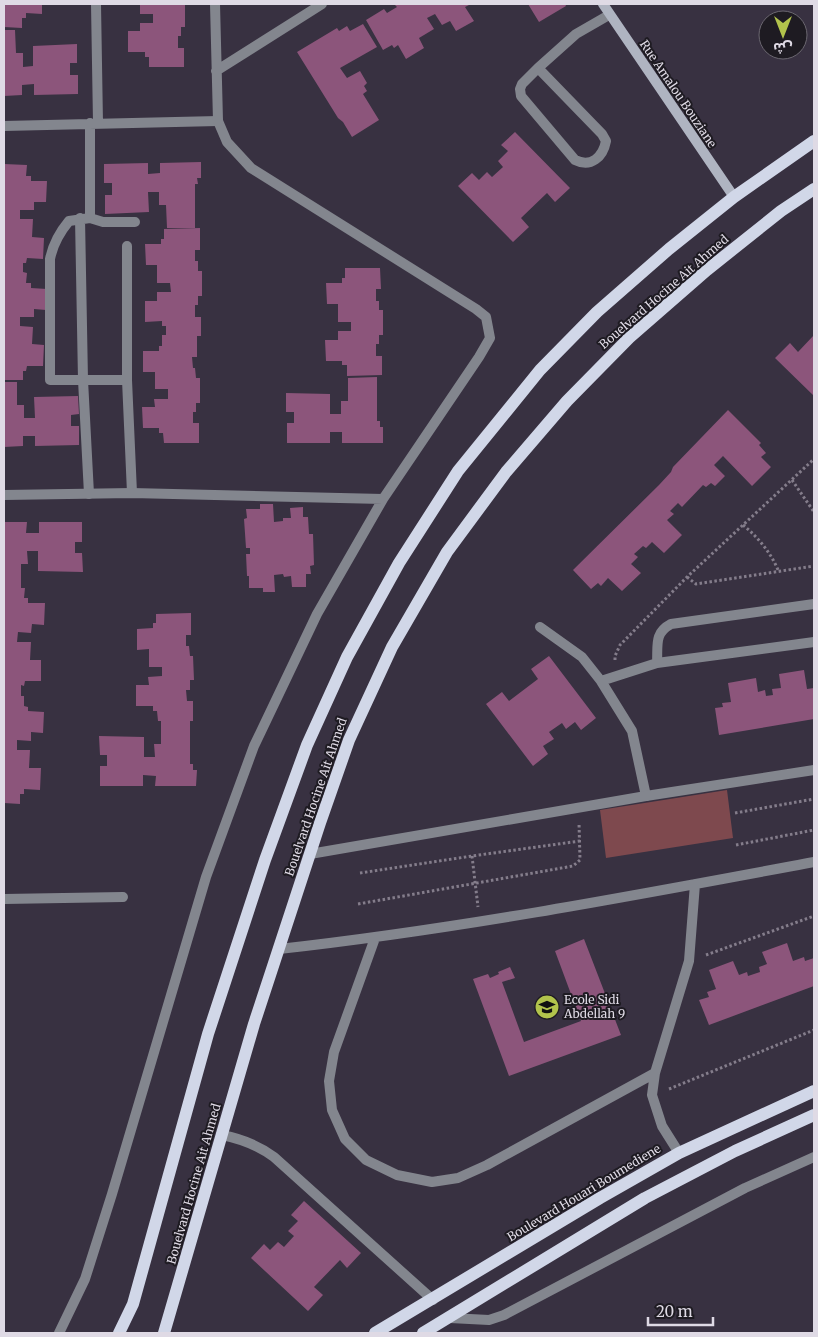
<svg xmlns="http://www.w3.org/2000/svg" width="818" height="1337" font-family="Merriweather,'Noto Sans Arabic',serif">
	<rect width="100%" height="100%" fill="#383141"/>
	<path fill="#7e494e" d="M727,790l6,48 -127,20 -6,-48z"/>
	<path fill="#8c557b" d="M4,4h38v10l-16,-1v5h-4v10l-18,-1z
		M140,4h45v23h-4v9h-3v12h6v19h-35v-10h-4v-5h-17v-21h12v-8h13v-9h-13z
		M397,4h74l-6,3 9,14 -18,10 -6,-10 -8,4 -7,-11 -8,4 7,11 -15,9 5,10 -18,11 -8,-14 -4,3 -2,-3 -9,5 -17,-30 18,-11 3,4 10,-6 -2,-2z
		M528,4h37l1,2 -27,16z
		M363,24l14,23 -37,21 7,10 13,-7 7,12 -3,3 3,5 -4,3 16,26 -27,17 -9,-15 -5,-4 -41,-66 40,-24 2,3 8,-5 3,5z
		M4,30h11l1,23h7v14l10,-1v-20l44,-2v19h-7v12h8v19l-44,1v-11l-12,1v10l-18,1z
		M515,132l55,56 -15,14 -8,-9 -26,25 8,9 -16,15 -55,-56 14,-13 7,7 8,-8 5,5 11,-10 -5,-6 10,-10 -7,-6z
		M201,162v16h-4l1,6h-3v44h-28l-1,-23h-7v-13h-11l1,20 -44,2v-19h7v-12h-8v-19l44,-1v11l12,-1v-10z
		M4,164l23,1 -1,11h5v5h16l-1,21h-12v8h-14v9h13l-1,18 12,1 -1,21 -16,-1 -1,5h-3v9l4,1 -1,10h5v5l16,1 -1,21 -12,-1v8h-14v9l13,1 -1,17 12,1 -1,21h-16l-1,5h-3v9h-19z
		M200,228v22h-5v11h3v10h4v25h-4v9h-3v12h6v19h-4v21h-5l1,11h2l1,10h4v25h-4v9h-3v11h6v20h-35l-1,-10h-4v-5h-16l-1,-21h13l-1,-8h14v-10h-13v-17h-12v-21h16v-5h3v-11h4v-9h-4v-5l-17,1v-21h12v-9h14l-1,-9h-13v-18h-11l-1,-21h16v-5h3v-10z
		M345,268h35l1,21h-5v12h3v9h4v25h-4v9h-3v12h6v19l-35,1v-11h-5v-4h-16l-1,-21h13v-9h13v-9h-13v-18h-11l-1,-21h16v-5h3z
		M814,335v61l-39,-38 15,-15 8,9z
		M377,377v44h3v6h3v16h-41v-11h-12v11h-43v-20h7v-11h-8v-19l44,1v20h11v-13h7v-23z
		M4,382h13v23h7v13h11l-1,-21 44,-1 1,18 -8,1v11h8v19l-44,1v-10h-12v10l-19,1z
		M728,410l33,33 -2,2 7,8 -5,4 10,10 -19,19 -29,-30 -9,9 11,11 -10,10 -4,-3 -5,4 -3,-2 -21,22 -4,-4 -8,8 4,3 -7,6 15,15 -18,18 -12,-11 -6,6 -3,-2 -9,8 4,3 -7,7 10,9 -19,18 -14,-13 -7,8 -3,-3 -7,6 -18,-19 86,-85 12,-13 2,-5z
		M260,504h13l1,18 9,-1v-3h8l-1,-10 13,-1v10h5l1,17h4l1,31 -4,1 1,8h-5v13h-14l-1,-11 -7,1 -1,-3 -9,1 1,17h-12v-4h-14v-12h-2l-1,-22h4v-6h-4l-2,-29 3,-1 -1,-9h14z
		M4,522h23l-1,11h13v-11h43v20h-7v11h7l1,19 -45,-1v-20h-11l1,13h-7v24h4l-1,10h4v5h17l-1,22 -12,-1 -1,9 -13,-1 -1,10h14l-1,18h11v21h-16l-1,5 -3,-1v11h3v10l4,1v4l16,1 -1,21 -12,-1v9l-14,-1v10h13l-1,18h12l-1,22 -16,-1v5h-4v10l-16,-1z
		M191,613v22h-5v11h3l1,10h3l1,24h-4v10h-4l1,11h6v20h-3v43h3v6h4l-1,16h-41l1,-10 -13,-1v11h-43v-20h7v-11h-7l-1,-19 45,1v20h11l-1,-13h7v-23h-3l-1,-10h-4v-5h-17v-21h13l-1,-8 14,-1v-9h-13v-18l-12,1v-21l16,-1v-5h3v-9z
		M549,656l47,62 -15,12 -6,-8 -9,7 -4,-6 -13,9 5,7 -11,7 5,8 -15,12 -47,-62 16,-12 7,9 29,-22 -7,-10z
		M804,670l3,19 7,-1v31l-95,16 -4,-27 8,-1 -1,-4 9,-1 -3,-19 28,-5 2,14 7,-2 1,6 7,-1 -1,-6 9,-1 -2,-14z
		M584,939l37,96 -112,41 -36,-97 15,-5 2,4 9,-4 -1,-2 12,-5 5,11 -13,4 22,60 57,-21 -26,-70z
		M787,943l6,18 11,-4 1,4 9,-3v28l-105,39 -10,-25 10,-3 -2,-5 9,-3 -7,-19 24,-9 6,14 8,-3 1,4 12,-4 -1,-5 8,-3 -5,-12z
		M304,1201l57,52 -14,15 -7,-8 -26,27 9,8 -15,16 -57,-53 13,-14 6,6 8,-8 6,5 10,-11 -6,-5 10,-10 -7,-6z"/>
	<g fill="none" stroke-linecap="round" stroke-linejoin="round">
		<path stroke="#847d8b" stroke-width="3" stroke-dasharray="2.5 2.5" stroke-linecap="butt" d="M792,480l22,32
			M743,525c16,13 28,28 36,47
			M687,577l9,7 118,-18
			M615,660v-4l5,-11 67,-68 127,-118
			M735,813l79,-14
			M736,845l78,-15
			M472,856l6,51
			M360,873l112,-17 108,-15
			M358,904l215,-38 7,-6 -1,-37
			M706,955l108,-39
			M669,1089l145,-59"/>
		<path stroke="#83868e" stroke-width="10" d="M96,4l2,119
			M538,68l64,66 4,7c-3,16 -15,27 -31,19l-54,-64 -1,-7 2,-5 16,-16 38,-34 33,-19
			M4,126l214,-5
			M80,218l3,162 6,114
			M90,218v-95
			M127,246v134l5,113
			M127,380h-77v-121c3,-15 9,-26 19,-38l21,-3 13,4h32
			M540,627l42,30 19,24 31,50 14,65
			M657,663c1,-18 -3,-30 14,-39l143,-20
			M601,681l56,-18 157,-21
			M4,899l119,-2
			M222,1135c20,4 36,10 52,22l159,143"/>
		<path stroke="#83868e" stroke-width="10" d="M216,71l106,-67
			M4,495l128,-2 251,6
			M310,854l336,-58 168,-26
			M375,938l-41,114 -5,29 3,29 13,29 21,21 31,15 35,7 26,-4 29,-13 168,-92
			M279,949c179,-20 358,-54 535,-87
			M679,1153l-17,-27 -10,-31 3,-22 34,-112 6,-77
			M450,1318l39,2 15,-5 241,-127 69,-31
			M59,1333l26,-54 27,-85 94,-317 48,-131 63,-132 66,-115 96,-142 11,-19 -4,-21 -10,-8 -225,-141 -24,-26 -9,-21 -3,-117"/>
		<path stroke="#afb4c1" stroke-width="10" d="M603,4l131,193"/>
		<path stroke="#d1d7e8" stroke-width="12" d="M119,1333l14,-29 75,-270 57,-174 42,-115 40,-88 52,-94 59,-92 82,-101 57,-58 72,-63 65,-52 80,-56
			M164,1333l90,-309 66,-201 29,-83 43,-93 55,-95 59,-80 61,-71 62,-63 78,-68 74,-59 33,-22
			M375,1333l225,-135 79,-45 135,-62
			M423,1333l222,-135 90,-47 79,-36"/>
	</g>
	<defs>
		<symbol id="school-disc" viewBox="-11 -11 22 22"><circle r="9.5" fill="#b2c34c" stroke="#1e1b22"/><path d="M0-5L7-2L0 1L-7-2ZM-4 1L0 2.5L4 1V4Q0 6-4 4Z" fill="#111"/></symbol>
	</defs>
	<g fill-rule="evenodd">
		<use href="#school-disc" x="533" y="993" width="28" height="28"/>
	</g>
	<g text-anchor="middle" stroke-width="4" stroke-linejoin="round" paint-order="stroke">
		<g font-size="12" fill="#dfdae5" stroke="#1e1b22">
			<text transform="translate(678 94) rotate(56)" y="4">Rue Amalou Bouziane</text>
			<text transform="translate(664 292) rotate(-41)" y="4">Bouelvard Hocine Ait Ahmed</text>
			<text transform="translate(316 797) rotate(-71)" y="4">Bouelvard Hocine Ait Ahmed</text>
			<text transform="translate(194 1184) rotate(-74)" y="4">Bouelvard Hocine Ait Ahmed</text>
			<text transform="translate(584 1193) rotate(-31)" y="4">Boulevard Houari Boumediene</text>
		</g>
		<g font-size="12" fill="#dfdae5" stroke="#1e1b22" text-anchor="start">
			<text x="564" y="1004">Ecole Sidi<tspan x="564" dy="14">Abdellah 9</tspan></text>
		</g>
	</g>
	<rect width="818" height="1337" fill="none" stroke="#dfdae5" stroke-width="10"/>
	<g transform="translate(783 35) rotate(180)"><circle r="24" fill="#1e1b22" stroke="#6b6770"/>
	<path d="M0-4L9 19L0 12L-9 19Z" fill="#b2c34c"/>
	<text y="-8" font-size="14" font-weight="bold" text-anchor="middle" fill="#dfdae5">ش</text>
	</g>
	<path d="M648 1317v8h65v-8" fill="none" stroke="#dfdae5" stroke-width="2.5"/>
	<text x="656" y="1317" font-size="15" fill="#dfdae5" stroke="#1e1b22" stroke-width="4" paint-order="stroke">20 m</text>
</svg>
